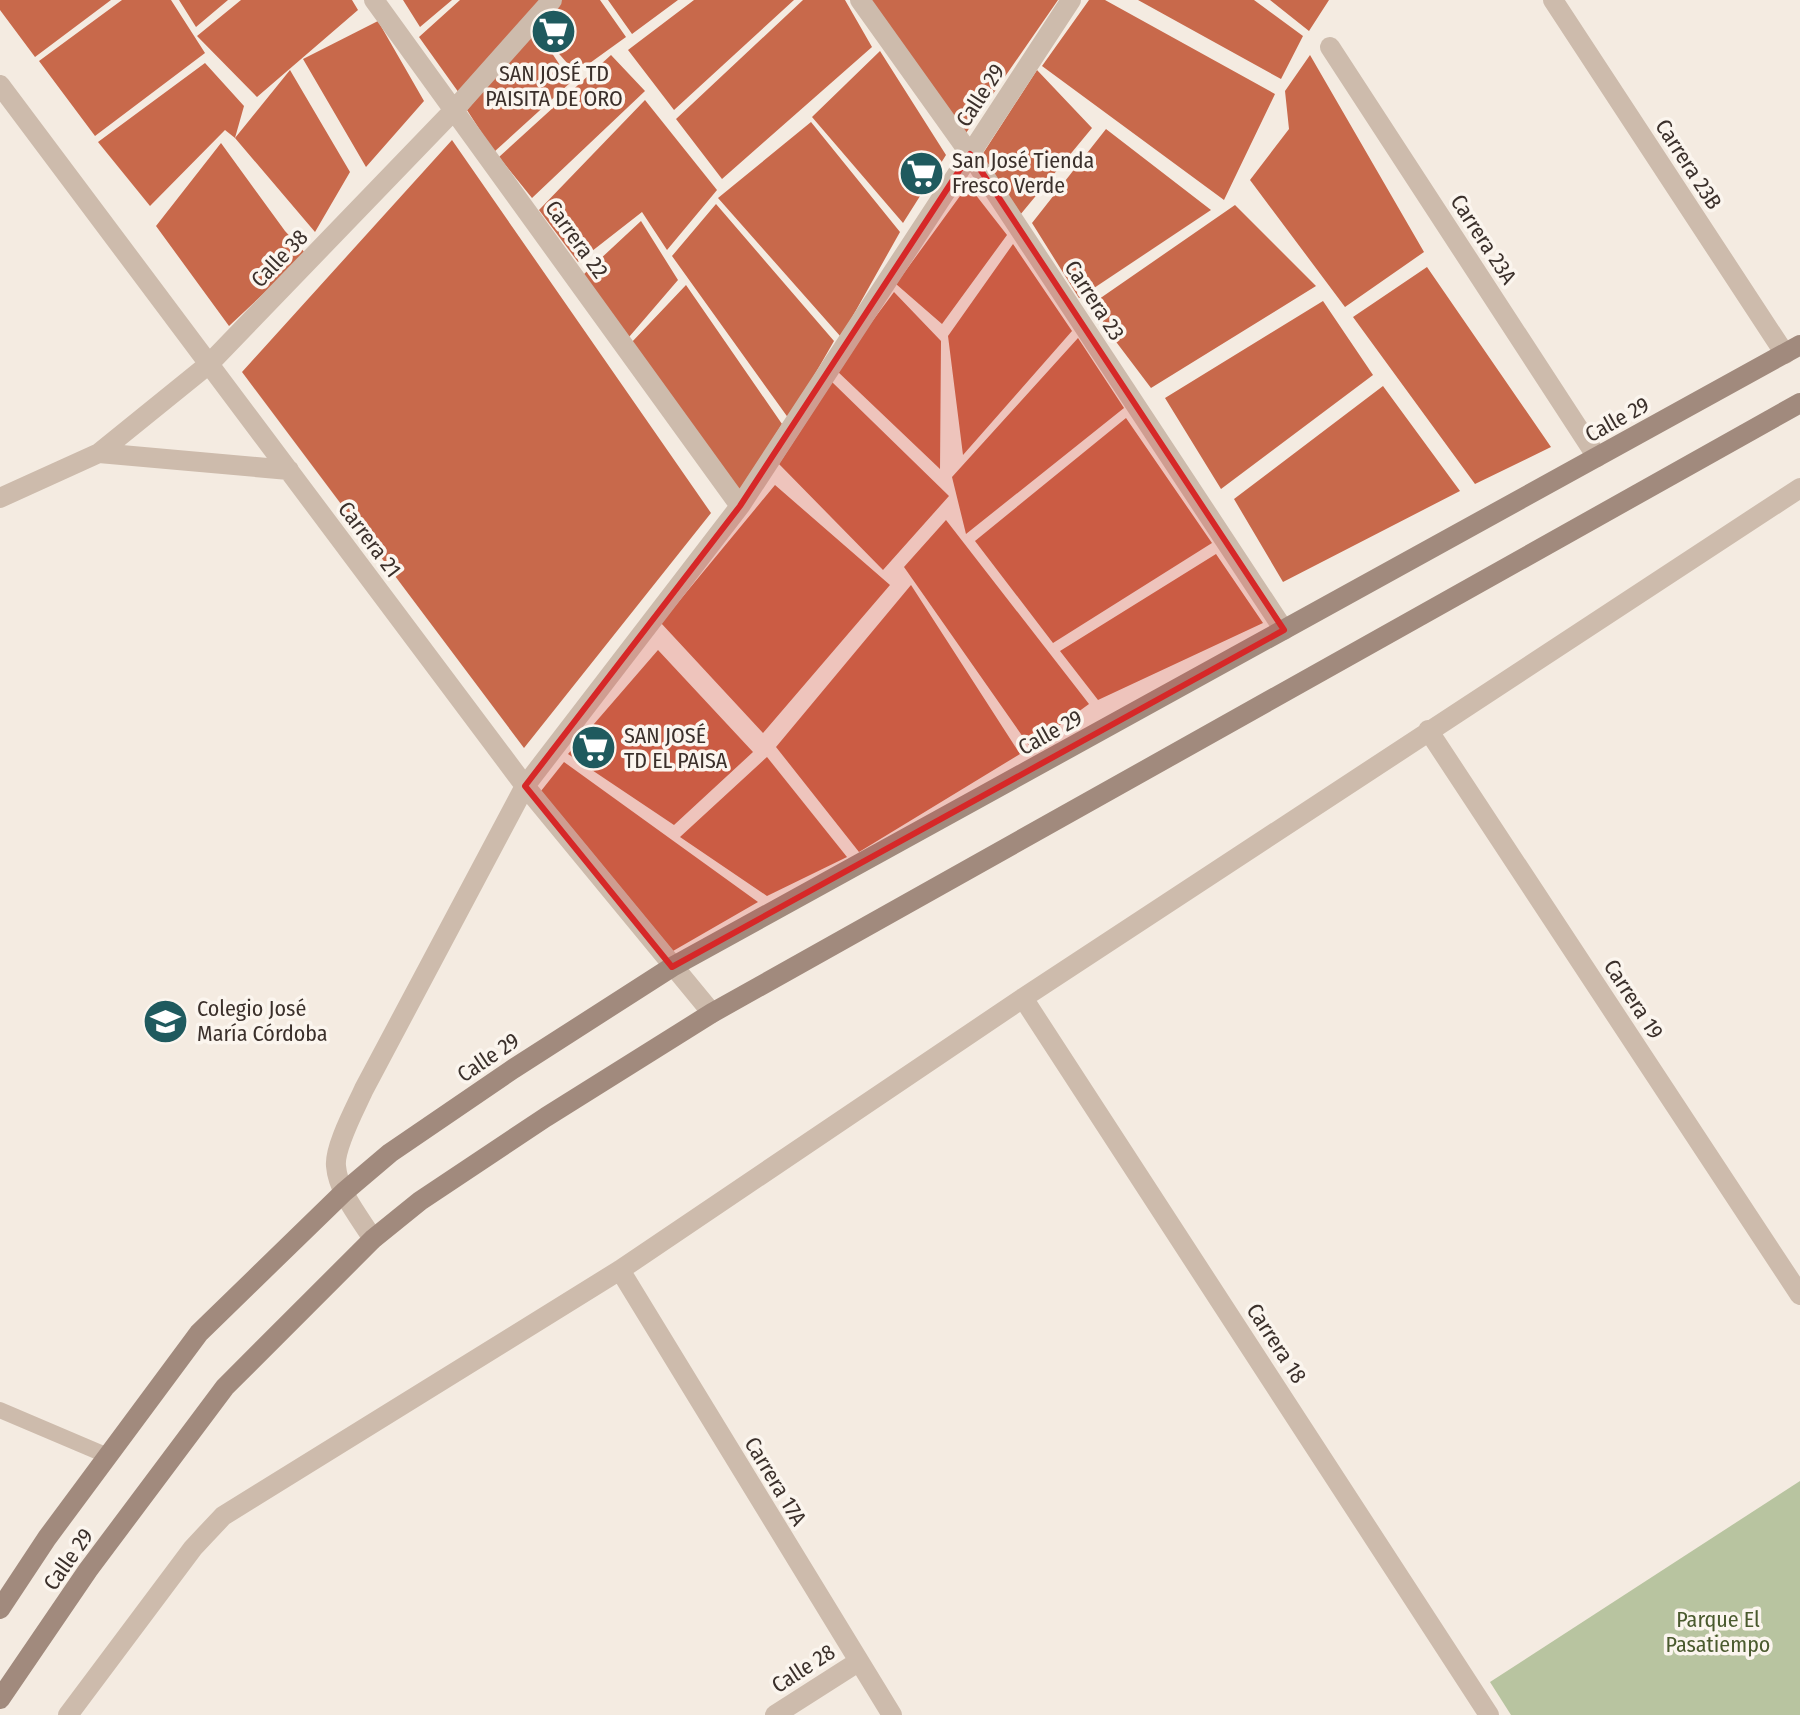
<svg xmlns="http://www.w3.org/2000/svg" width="1800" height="1715" font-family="'Fira Sans Condensed',sans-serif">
	<rect width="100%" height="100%" fill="#f4ebe1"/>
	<path fill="#b8c4a0" d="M1800,1481v234h-289l-21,-33z"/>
	<path fill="#c8694b" d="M0,0h111l-76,57 -35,-47z
		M122,0h49l34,53 -110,83 -56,-75z
		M179,0h49l-32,27z
		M241,0h111l6,10 -101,87 -60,-61z
		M403,0h49l-32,27z
		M460,0h80l-81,93 -40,-56z
		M561,0h39l26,37 -50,36 -39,-44z
		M608,0h70l-46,34z
		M694,0h100l-120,110 -46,-60z
		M803,0h42l27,47 -150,132 -46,-60z
		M869,0h189l-92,133z
		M1089,0h16l170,94 -51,106 -182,-134z
		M1138,0h116l49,36 -22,43z
		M1270,0h59l-20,31z
		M378,21l46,80 -58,66 -63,-108z
		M536,29l35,53 -77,70 -27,-42z
		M880,51l66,104 -43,68 -91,-106z
		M611,55l34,36 -113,107 -33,-41z
		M1310,55l114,197 -79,55 -95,-127 39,-51 -4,-38z
		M205,63l39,43 -9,32 55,-68 60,102 -35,60 -80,-94 -10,-8 -75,76 -52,-64z
		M1037,70l55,58 -72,87 -38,-60z
		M645,100l72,90 -50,60 -25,-38 -64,50 -39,-52z
		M811,122l89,110 -59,105 -123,-139z
		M1106,129l105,81 -132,88 -47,-75z
		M452,140l259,373 -187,235 -282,-376z
		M221,143l64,88 21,23 -77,72 -73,-100z
		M968,185l39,50 -65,89 -46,-40z
		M716,204l118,137 -45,78 -117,-163z
		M1235,205l81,81 -165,102 -62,-82z
		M641,221l37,59 -49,57 -46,-62z
		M1013,244l59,87 -109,124 -15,-119z
		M1427,267l124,180 -76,37 -122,-167z
		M686,285l96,139 -42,69 -109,-150z
		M894,292l47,49 -1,128 -104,-99z
		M1323,301l50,74 -152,114 -56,-91z
		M1078,338l46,70 -158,126 -14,-57z
		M832,382l117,114 -66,74 -104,-106z
		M1383,386l77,105 -177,91 -49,-83z
		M1126,418l86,125 -159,100 -78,-102z
		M775,485l115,100 -127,148 -102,-110z
		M946,520l143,184 -59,43 -126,-180z
		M1216,554l47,69 -165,77 -38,-49z
		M911,585l109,169 -161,98 -83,-105z
		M658,650l95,102 -79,73 -106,-71z
		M767,757l80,100 -80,39 -87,-59z
		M564,762l194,140 -85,49 -132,-160z"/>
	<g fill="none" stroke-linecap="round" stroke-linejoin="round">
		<path stroke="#cdbbac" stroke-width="16" d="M0,1410l108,46"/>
		<path stroke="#cdbbac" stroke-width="20" d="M374,0l366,506
			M860,0l110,154 314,476
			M1553,0l232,354
			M1330,47l267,410
			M0,85l525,701 187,227
			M99,453l190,17
			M0,498l99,-45 110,-89 245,-254 98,-110
			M1428,730l372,565
			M1023,998l466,717
			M373,1239c-13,-21 -35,-47 -37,-73 -2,-19 20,-59 28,-77l161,-303 215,-280 331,-506
			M620,1270l272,445
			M68,1715l125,-167 30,-32 397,-246 403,-272 777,-510
			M775,1715l83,-53"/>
		<path stroke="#a18a7d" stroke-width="20" d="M0,1609l47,-71 152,-205 145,-141 46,-39 123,-84 159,-102 1128,-622
			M0,1699l88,-129 137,-183 148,-148 47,-38 126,-84 166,-104 1088,-610"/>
	</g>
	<path fill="#d62828" fill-opacity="0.2" stroke="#d62828" stroke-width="6" stroke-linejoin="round" d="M970,154l314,476 -612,337 -147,-181 215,-280z"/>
	<defs>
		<symbol id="supermarket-disc" viewBox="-11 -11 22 22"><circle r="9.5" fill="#1f5a5e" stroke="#fbf5ee"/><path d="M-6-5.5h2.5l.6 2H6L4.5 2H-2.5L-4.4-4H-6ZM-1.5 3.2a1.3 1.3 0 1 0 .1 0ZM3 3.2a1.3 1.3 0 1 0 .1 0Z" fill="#fff"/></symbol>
		<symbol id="school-disc" viewBox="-11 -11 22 22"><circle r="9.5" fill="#1f5a5e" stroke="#fbf5ee"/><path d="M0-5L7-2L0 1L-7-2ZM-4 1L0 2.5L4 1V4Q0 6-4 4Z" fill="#fff"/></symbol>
	</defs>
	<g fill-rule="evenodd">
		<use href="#supermarket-disc" x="528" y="6" width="51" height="51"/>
		<use href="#supermarket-disc" x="896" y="148" width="51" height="51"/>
		<use href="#supermarket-disc" x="568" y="722" width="51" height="51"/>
		<use href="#school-disc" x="140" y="996" width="51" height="51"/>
	</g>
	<g text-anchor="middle" stroke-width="7" stroke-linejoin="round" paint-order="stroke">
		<g font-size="22" fill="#3b302b" stroke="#fbf5ee" text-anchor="start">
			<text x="554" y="81" text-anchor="middle">SAN JOSÉ TD<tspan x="554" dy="25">PAISITA DE ORO</tspan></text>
			<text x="952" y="168">San José Tienda<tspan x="952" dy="25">Fresco Verde</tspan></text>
			<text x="624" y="743">SAN JOSÉ<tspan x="624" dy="25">TD EL PAISA</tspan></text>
			<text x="197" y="1016">Colegio José<tspan x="197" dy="25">María Córdoba</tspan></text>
		</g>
		<g font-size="22" fill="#3b302b" stroke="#fbf5ee">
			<text transform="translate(980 95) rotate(-57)" y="8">Calle 29</text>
			<text transform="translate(1689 164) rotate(57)" y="8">Carrera 23B</text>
			<text transform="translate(577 239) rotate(54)" y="8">Carrera 22</text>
			<text transform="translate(1484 239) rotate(57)" y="8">Carrera 23A</text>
			<text transform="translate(279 258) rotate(-46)" y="8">Calle 38</text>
			<text transform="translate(1095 300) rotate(57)" y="8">Carrera 23</text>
			<text transform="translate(1617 419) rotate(-29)" y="8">Calle 29</text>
			<text transform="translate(370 539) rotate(53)" y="8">Carrera 21</text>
			<text transform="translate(1050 732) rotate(-29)" y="8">Calle 29</text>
			<text transform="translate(1634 999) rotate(57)" y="8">Carrera 19</text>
			<text transform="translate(488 1057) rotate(-34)" y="8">Calle 29</text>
			<text transform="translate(1277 1343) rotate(57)" y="8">Carrera 18</text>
			<text transform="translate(776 1481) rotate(59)" y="8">Carrera 17A</text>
			<text transform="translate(68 1559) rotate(-55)" y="8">Calle 29</text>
			<text transform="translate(803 1668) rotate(-33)" y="8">Calle 28</text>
		</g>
		<g font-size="22" fill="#4a5a2e" stroke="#fbf5ee">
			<text x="1718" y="1627">Parque El<tspan x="1718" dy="25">Pasatiempo</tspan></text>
		</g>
	</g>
</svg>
